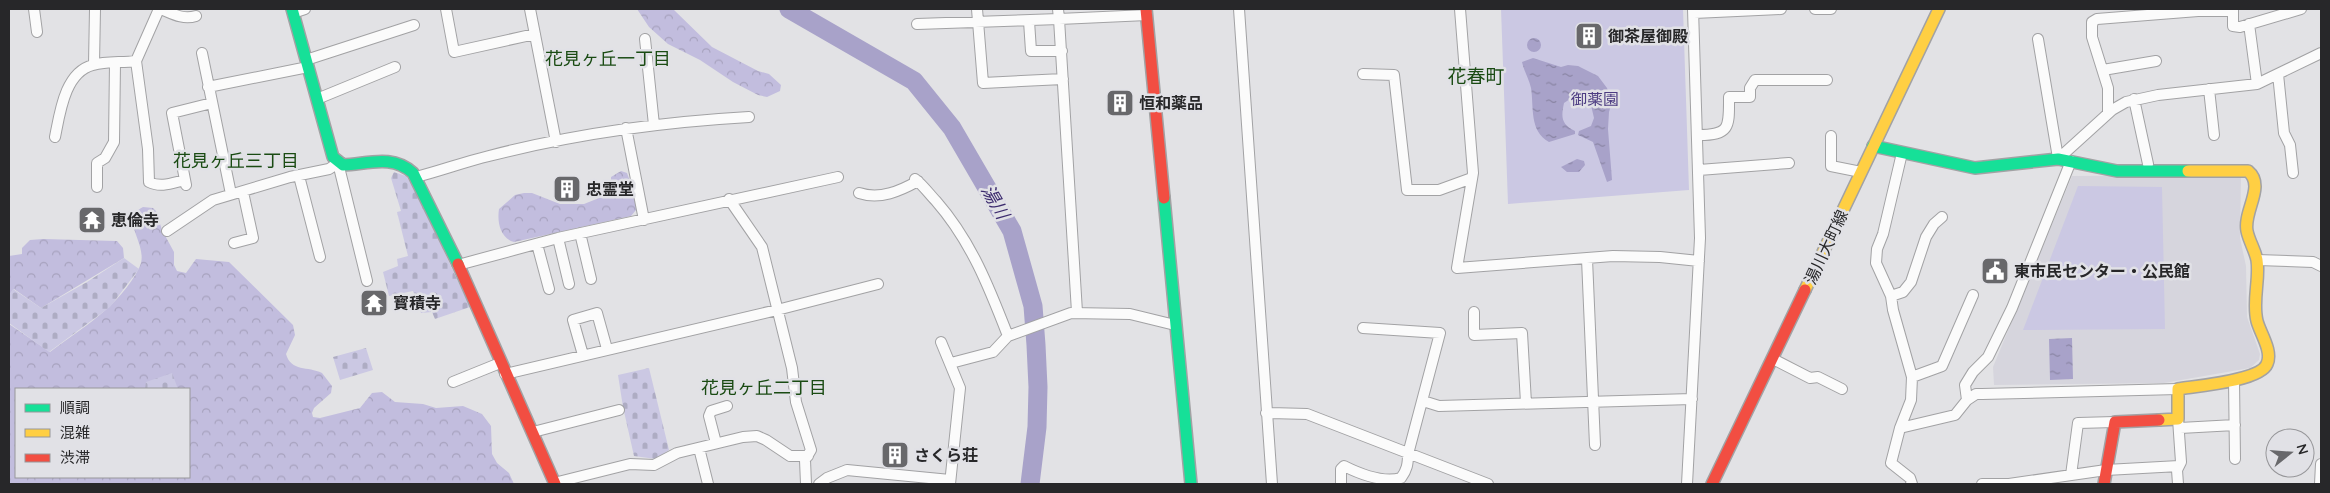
<svg xmlns="http://www.w3.org/2000/svg" width="2330" height="493" font-family="Quicksand,'Noto Sans JP',sans-serif">
	<defs>
		<pattern id="forest-crowns" width="20" height="18" patternUnits="userSpaceOnUse" patternTransform="scale(1.25)"><rect width="20" height="18" fill="#c2bdde"/><path d="M2 6a3 3 0 1 1 6 0M12 15a3 3 0 1 1 6 0" fill="none" stroke="#a7a2be"/></pattern>
		<pattern id="cemetery-stones" width="16" height="16" patternUnits="userSpaceOnUse" patternTransform="scale(1.25)"><rect width="16" height="16" fill="#cbc8e3"/><path d="M2 7V4a2 2 0 0 1 4 0v3zM10 15v-3a2 2 0 0 1 4 0v3z" fill="#aeacc3"/></pattern>
		<pattern id="water-ripples" width="26" height="14" patternUnits="userSpaceOnUse" patternTransform="scale(1.25)"><rect width="26" height="14" fill="#a8a2c9"/><path d="M2 4q2-2 4 0t4 0M15 11q2-2 4 0t4 0" fill="none" stroke="#8984a3"/></pattern>
	</defs>
	<rect width="100%" height="100%" fill="#e2e2e5"/>
	<path fill="#d6d5dd" d="M2241,175l-1,63 6,28 1,51 13,37 -1,6 -9,8 -86,15 -170,2 -1,-18 79,-191z"/>
	<path fill="url(#forest-crowns)" fill-rule="evenodd" d="M637,9h36l39,38 46,24 11,3 12,11 -1,6 -13,6 -9,-2 -25,-13 -33,-22 -32,-16 -19,-17z
		M621,171l6,2 8,22 1,15 -5,6 -117,26c-14,-4 -17,-20 -15,-33l16,-14 9,-2h8l28,11h24l20,-8 7,-12v-7z
		M143,207l10,1 3,3 6,19 12,22v13l3,6 9,2 10,-14 33,3 64,63 2,10 -9,19c5,18 22,12 36,19l10,13 -1,7 -17,15 -2,5 1,4 7,1 40,-10 12,-15 10,-1 13,10 28,2 13,4 27,-2 19,8 9,12 1,28 5,9 12,10 5,11h-505v-160l41,28c32,-24 70,-46 89,-84 12,-22 -22,-48 4,-61zM16,389h173v88h-173z
		M43,239l74,2 6,7 1,10 -83,50 -27,-19 -5,6v-39l13,-2v-6l8,-8z"/>
	<path fill="url(#cemetery-stones)" d="M394,172l12,4 9,13 55,118 -35,12 -3,-7 -11,1 -8,-22 -24,5 -6,-24 15,-6 -1,-7 11,-3 -11,-44 4,-1 -10,-33z
		M124,258l15,11 -29,38 -61,45 -40,-29v-28l4,-6 28,19 46,-26z
		M366,348l7,22 -33,10 -7,-23z
		M649,368l20,82 -13,9 -22,-3 -11,-49 -5,-32z
		M172,373l6,16h-33l1,-7z"/>
	<path fill="#cbc8e3" d="M1501,9h182l6,181 -181,14z
		M2078,186l84,1 3,142 -142,1z"/>
	<path fill="url(#water-ripples)" d="M1527 45a7 7 0 1 1 14 0a7 7 0 1 1-14 0Z
		M1533,58l28,9 7,-2 10,1 20,10 9,12 5,14 -3,10 -1,17 4,51 -5,2 -14,-40 -15,-7 1,-4 12,-5 3,-8 -4,-17 -14,-6 -12,8c-3,14 -3,21 11,28v3l-26,8c-20,-11 -15,-35 -18,-54 -2,-9 -7,-17 -9,-26z
		M1577,159l7,2 1,4 -6,7h-12l-6,-5z
		M2072,338l1,41 -23,1 -1,-41z"/>
	<g fill="none" stroke-linecap="round" stroke-linejoin="round">
		<path stroke="#a8a2c9" stroke-width="19" d="M789,9l125,72 38,47 60,103 21,75 3,39 2,42 -1,40 -7,57"/>
		<defs>
			<path id="street" d="M34,9l3,23
				M161,9c12,5 22,11 35,7
				M446,9l8,43 81,-18
				M530,9l26,133
				M977,9l6,74 80,-4
				M1058,9l1,10 88,-4
				M1239,9l33,475
				M1460,9l13,164 -16,95 156,-12 47,1 39,4
				M1815,9h16
				M2233,9v17l7,1 61,-18
				M293,13l12,-4
				M1694,13l87,-4
				M1029,21l2,30h31
				M917,24l142,-5 18,293
				M2249,24l8,60
				M645,39l9,86
				M2038,39l19,113 3,5
				M202,53l29,141
				M306,60l108,-35
				M136,61l12,88 1,33c12,6 23,1 36,-2
				M94,64l1,-55
				M2103,70l53,-9
				M1363,74l31,1 13,115h32l33,-12
				M2278,74l6,59 6,12 3,28
				M208,87l100,-20
				M2209,89l5,46
				M317,99l78,-32
				M2134,99l14,65
				M2108,113v-25l-16,-51v-15l5,-3 101,-8h35
				M626,128l18,92
				M1699,135c32,0 30,-9 30,-38h21v-9l5,-8h72
				M1831,136v30l30,6
				M55,137c5,-25 10,-65 38,-72 13,-4 29,-2 43,-4l23,-52
				M1902,153l-19,81 -6,15 -1,14 15,33 2,14 19,67 -1,23 -11,28 -9,35 19,15 2,6
				M2058,159l54,-49 14,-8 32,-7 99,-11 64,-31
				M2071,161l-59,147 -24,49 -15,15 -8,13 2,15 9,-6h6l196,-5
				M1699,170l90,-7
				M299,176l21,81
				M416,177c24,-6 48,-15 73,-21 85,-22 172,-34 260,-39
				M915,179c8,6 14,15 21,22 35,40 53,86 72,135
				M186,185l-14,-72 40,-10
				M97,187v-24l8,-5 9,-16 1,-79
				M859,193c21,7 41,-2 59,-12
				M729,199l33,48 30,121 4,34 15,48 -6,10 1,24
				M167,231l46,-31 77,-23 39,-8 9,-6 29,118
				M580,233l11,46
				M558,238l11,46
				M234,243l19,-5 -10,-46
				M537,244l12,45
				M1587,259l8,186
				M2257,260l56,2 8,4
				M458,265l100,-27 280,-61
				M1891,296l12,-4 8,-10 15,-45 8,-13 8,-7
				M1474,312v23l48,-2 4,70
				M941,342l19,46 -10,96
				M583,355l-10,-35 24,-7 10,36
				M1773,359l37,19 8,-1 24,12
				M951,363l42,-11 15,-16 63,-23 59,1 45,11
				M505,374l272,-64 101,-26
				M1912,377l30,-11 31,-71
				M2234,380l1,79
				M453,382l47,-19
				M1423,401l16,5 253,-7
				M1266,413l41,1 181,70
				M2178,419l3,43 -4,8 1,14
				M1900,428l55,-13 12,-15
				M2180,428l55,-3
				M533,432l86,-22
				M716,443l-7,-27 2,-5 16,-5
				M699,448l9,36
				M2071,475l7,-52 37,-1
				M554,483l76,-19 24,1 23,-12 66,-16 14,-1 9,4 24,16h18
				M819,484l8,-6 20,-8 103,10
				M1341,484v-15l3,-3c16,8 39,17 57,12 6,-8 7,-14 7,-24l32,-121 -77,-5
				M1687,484l13,-246 -7,-229
				M1982,484h27l97,-14 73,-4
				M2320,484l1,-20"/>
			<path id="fast" d="M292,9l41,148 10,8c25,-1 49,-11 70,8l45,91
				M1873,146l102,22 83,-9 59,12h71
				M1164,198l27,286"/>
			<path id="slow" d="M1805,290l134,-281
				M2159,420l19,-1v-30c18,-3 82,-8 89,-25 6,-13 -7,-31 -10,-43 -5,-20 3,-42 0,-61 -2,-10 -8,-19 -10,-29 -4,-20 19,-45 1,-60h-60"/>
			<path id="jam" d="M1146,9l18,189
				M458,264l97,220
				M1712,484l93,-194
				M2104,484l11,-62 44,-2"/>
		</defs>
		<use href="#street" stroke="#a2a2a4" stroke-width="12"/>
		<use href="#fast" stroke="#a2a2a4" stroke-width="14"/>
		<use href="#slow" stroke="#a2a2a4" stroke-width="14"/>
		<use href="#jam" stroke="#a2a2a4" stroke-width="14"/>
		<use href="#street" stroke="#fbfbfb" stroke-width="10"/>
		<use href="#fast" stroke="#16e098" stroke-width="11"/>
		<use href="#slow" stroke="#ffcf43" stroke-width="11"/>
		<use href="#jam" stroke="#f24e42" stroke-width="11"/>
	</g>
	<defs>
		<symbol id="building-square" viewBox="-11 -11 22 22"><rect x="-9" y="-9" width="18" height="18" rx="4" fill="#68686b" stroke="#e1e1e6"/><path d="M-4-6H4V6H1V3H-1V6H-4ZM-2.5-4.3h1.7v1.8h-1.7ZM.8-4.3h1.7v1.8H.8ZM-2.5-1h1.7V.8h-1.7ZM.8-1h1.7V.8H.8Z" fill="#fff"/></symbol>
		<symbol id="temple-square" viewBox="-11 -11 22 22"><rect x="-9" y="-9" width="18" height="18" rx="4" fill="#68686b" stroke="#e1e1e6"/><path d="M0-6L5-2H3V0L6.5 2.5H4V6H1.5V3h-3V6H-4V2.5H-6.5L-3 0V-2H-5Z" fill="#fff"/></symbol>
		<symbol id="civic-square" viewBox="-11 -11 22 22"><rect x="-9" y="-9" width="18" height="18" rx="4" fill="#68686b" stroke="#e1e1e6"/><path d="M-.6-6.5H3V-4.5H.6V-3L4-1V1h2V6H-6V1h2V-1L-.6-3ZM-1.2 2.5V6h2.4V2.5Z" fill="#fff"/></symbol>
	</defs>
	<g fill-rule="evenodd">
		<use href="#building-square" x="1573" y="20" width="32" height="32"/>
		<use href="#building-square" x="1104" y="87" width="32" height="32"/>
		<use href="#building-square" x="551" y="173" width="32" height="32"/>
		<use href="#temple-square" x="76" y="204" width="32" height="32"/>
		<use href="#civic-square" x="1979" y="255" width="32" height="32"/>
		<use href="#temple-square" x="358" y="287" width="32" height="32"/>
		<use href="#building-square" x="879" y="439" width="32" height="32"/>
	</g>
	<g text-anchor="middle" stroke-width="5" stroke-linejoin="round" paint-order="stroke">
		<g font-size="16" font-weight="bold" fill="#272729" stroke="#e1e1e6" text-anchor="start">
			<text x="1608" y="42">御茶屋御殿</text>
			<text x="1139" y="109">恒和薬品</text>
			<text x="586" y="195">忠霊堂</text>
			<text x="111" y="226">恵倫寺</text>
			<text x="2014" y="277">東市民センター・公民館</text>
			<text x="393" y="309">寳積寺</text>
			<text x="914" y="461">さくら荘</text>
		</g>
		<g font-size="16" fill="#4d3d82" stroke="#e1e1e6">
			<text x="1595" y="105">御薬園</text>
		</g>
		<g font-size="16" fill="#272729" stroke="#e1e1e6">
			<text transform="translate(1826 247) rotate(-65)" y="6">湯川大町線</text>
		</g>
		<g font-size="18" fill="#1a4b13" stroke="#e1e1e6">
			<text x="608" y="65">花見ヶ丘一丁目</text>
			<text x="236" y="167">花見ヶ丘三丁目</text>
			<text x="764" y="394">花見ヶ丘二丁目</text>
		</g>
		<g font-size="18" font-style="italic" fill="#3c2b6e" stroke="#e1e1e6">
			<text transform="translate(995 202) rotate(60)" y="6">湯川</text>
		</g>
		<g font-size="19" fill="#1a4b13" stroke="#e1e1e6">
			<text x="1476" y="83">花春町</text>
		</g>
	</g>
	<rect width="2330" height="493" fill="none" stroke="#272729" stroke-width="20"/>
	<rect x="15" y="388" width="175" height="90" fill="#e1e1e6" stroke="#97979a"/>
	<rect x="25" y="404" width="25" height="8" fill="#16e098" stroke="#97979a"/>
	<text x="60" y="413" font-size="15" fill="#272729">順調</text>
	<rect x="25" y="429" width="25" height="8" fill="#ffcf43" stroke="#97979a"/>
	<text x="60" y="438" font-size="15" fill="#272729">混雑</text>
	<rect x="25" y="454" width="25" height="8" fill="#f24e42" stroke="#97979a"/>
	<text x="60" y="463" font-size="15" fill="#272729">渋滞</text>
	<g transform="translate(2290 453) rotate(73)"><circle r="24" fill="#e1e1e6" stroke="#97979a"/>
	<path d="M0-4L9 19L0 12L-9 19Z" fill="#68686b"/>
	<text y="-8" font-size="14" font-weight="bold" text-anchor="middle" fill="#272729">N</text>
	</g>
</svg>
